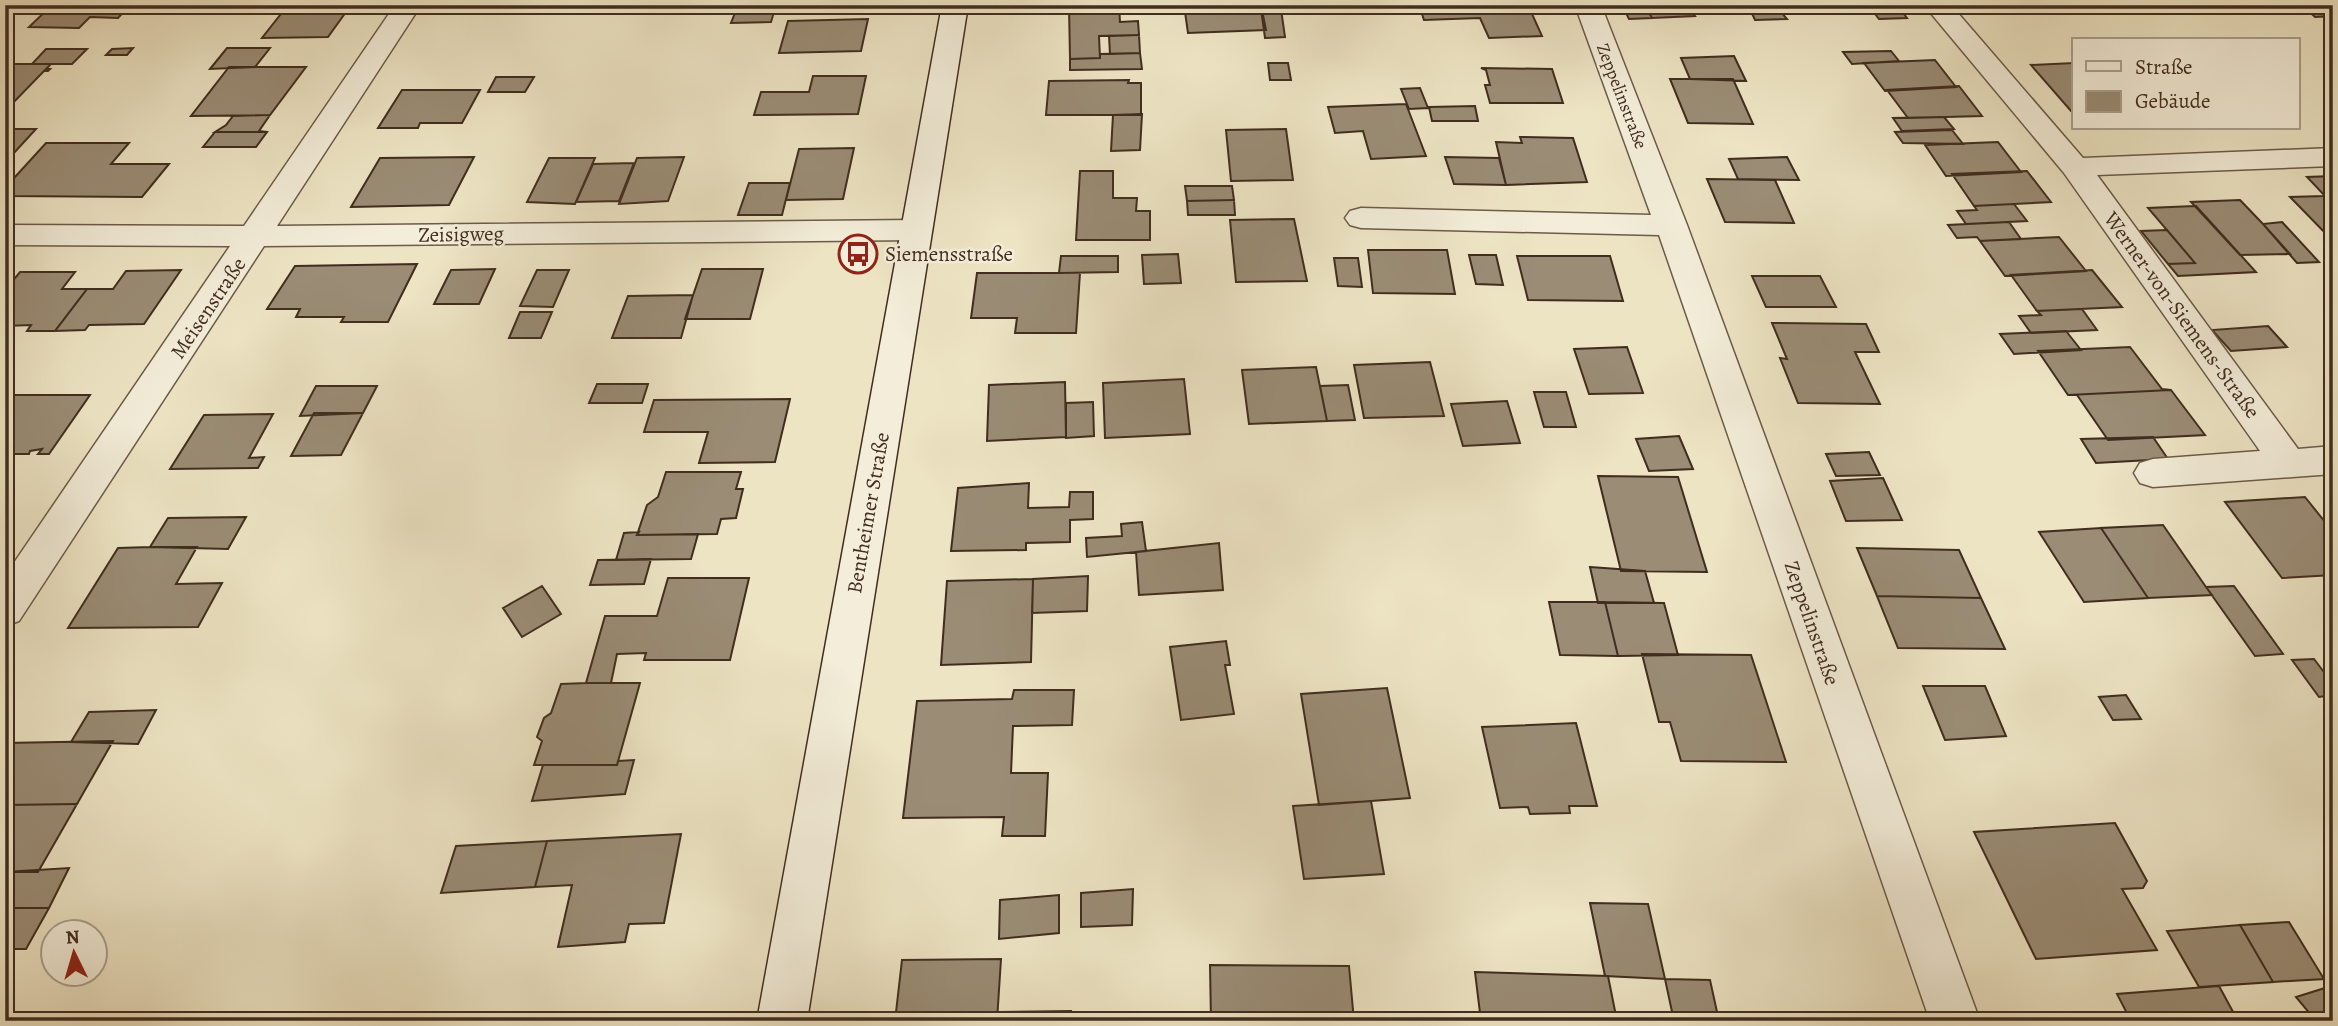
<svg xmlns="http://www.w3.org/2000/svg" width="2338" height="1026" font-family="Alegreya,serif">
	<rect width="100%" height="100%" fill="#ede4c4"/>
	<filter id="stains"><feTurbulence type="fractalNoise" baseFrequency=".00286" numOctaves="4"/><feColorMatrix values="0 0 0 0 .2 0 0 0 0 .09 0 0 0 0 .02 0 0 0 .5 -.17"/></filter>
	<radialGradient id="worn" r=".72"><stop offset=".6" stop-color="#630" stop-opacity="0"/><stop offset="1" stop-color="#630" stop-opacity=".3"/></radialGradient>
	<path fill="#9a8c75" stroke="#412d1f" stroke-width="2" d="M52,5h78l-12,13 -28,-1 -11,11 -50,-1z
		M288,5h63l-23,32 -66,1z
		M1119,5l1,17 18,-1 1,14 -40,1 1,22 -30,1 -1,-53z
		M1184,5h77l5,25 -78,3z
		M1419,5h109l14,31 -53,2 -9,-20 -56,2z
		M1622,5h23l7,13 -23,1z
		M1645,5h42l8,11 -43,2z
		M1687,5h41l5,7 -41,2z
		M1748,5h27l12,14 -32,1z
		M1775,5h48l2,3 -47,1z
		M1897,5l10,13 -28,1 -10,-13z
		M2260,5h22l7,6 -22,1z
		M2302,5h31v11l-18,1z
		M1261,9h20l4,28 -20,1z
		M774,12l-3,10 -40,1 4,-10z
		M868,19l-7,32 -82,2 9,-32z
		M1139,35l1,18 -30,1 -1,-18z
		M133,48l-6,7h-21l6,-6z
		M227,48h43l-15,19 -45,2z
		M46,49h41l-15,15h-40z
		M1891,51l8,10 -47,3 -9,-12z
		M1140,53l2,16 -72,1v-11l30,-1v-4z
		M1734,56l12,25 -56,-2 -9,-21z
		M1935,60l21,27 -71,4 -21,-28z
		M1268,63h20l3,17h-21z
		M2074,63v48h-3l-40,-46z
		M5,64h46l-5,5h4l-2,2h-4l-36,37h-3z
		M229,67h77l-36,48 -79,1z
		M1481,68l71,1 11,34h-73l-5,-18h5l-4,-15z
		M813,76h53l-8,38 -104,1 7,-23h48z
		M496,77h38l-9,15h-37z
		M1670,79h63l20,45 -65,-1z
		M1129,80l-1,3h13v32h-95l3,-34z
		M1959,86l23,30 -74,2 -21,-28z
		M1420,88l8,20 -19,1 -8,-20z
		M402,90h78l-18,33h-42l-2,5h-40z
		M1406,104l20,52 -55,3 -8,-28 -28,2 -7,-26z
		M1475,106l3,15h-46l-3,-14z
		M270,115l-11,16 8,1h-52l11,-7 7,-9z
		M1113,115l29,-1 -2,36 -29,1z
		M1944,117l10,12 -52,2 -9,-13z
		M11,129h25l-23,25h-8v-19z
		M1286,129l7,51 -62,1 -5,-51z
		M1952,130l11,14 -60,-1 -8,-11z
		M215,132h52l-11,15h-53z
		M1520,137l53,1 14,44 -81,3 -10,-43 26,1z
		M1998,142l23,30 -75,4 -21,-31z
		M46,143h83l-18,21h58l-27,33 -137,-1v-8z
		M854,148l-11,51 -57,1 13,-51z
		M474,157l-25,48 -98,2 29,-49z
		M684,157l-16,44 -49,3 18,-46z
		M1445,157l54,1 7,27 -52,-1z
		M1787,157l12,23 -61,-1 -9,-20z
		M549,158h46l-20,46 -48,-2z
		M634,163l-15,38 -43,1 17,-38z
		M1080,171h33v27h24l-1,13h14v29h-74z
		M2027,171l24,31 -77,4 -22,-32z
		M2333,176v20h-8l-18,-19z
		M1707,179l68,1 19,43 -69,-1z
		M749,183h41l-8,32h-44z
		M1185,186h47l2,14 -47,1z
		M2325,196h8v45l-43,-44z
		M1234,200l1,15h-47l-1,-14z
		M2240,200l23,24 27,30 -50,1 -49,-53z
		M2014,204l13,17 -61,3 -9,-13 20,-1 -3,-4z
		M2195,206h1l60,66 -78,4 -10,-12 27,-1 -47,-55z
		M1294,219l13,62 -71,1 -6,-62z
		M2009,222l12,17 -41,2 -3,-4 -20,1 -9,-13z
		M2282,222l37,40 -22,1 -34,-39z
		M2167,230l28,33 -27,1 -27,-33z
		M2059,237l27,34 -81,5 -25,-35z
		M1368,250h79l8,44 -82,-1z
		M1178,254l3,29 -37,1 -2,-29z
		M1469,255h27l7,30 -27,-1z
		M1061,256h57v16l-59,1z
		M1517,256h93l13,45 -95,-1z
		M1334,258h24l4,29 -24,-1z
		M417,264l-29,58h-47l3,-5h-48l4,-8h-33l28,-43z
		M495,269l-16,35h-45l17,-34z
		M702,269h61l-13,50h-65z
		M181,270l-37,54 -55,1 -4,5 -30,1 32,-42h26l13,-18z
		M537,270h32l-16,37 -33,-1z
		M2092,270l30,37 -85,4 -26,-36z
		M20,272h55l-13,17h25l-32,42h-28l4,-6 -26,1v-36z
		M977,273h103l-4,60h-61l2,-15h-46z
		M1752,276h68l16,31h-70z
		M693,295l-12,43h-69l16,-42z
		M2082,309l15,21 -66,3 -12,-17 22,-1 -4,-4z
		M520,312h32l-11,26h-32z
		M1772,323l94,1 13,28h-24l25,52 -82,-1 -18,-45 7,1z
		M2268,326l19,21 -56,4 -19,-21z
		M2066,331l15,19 -67,4 -14,-20z
		M1627,347l16,46 -54,1 -15,-45z
		M2130,347l32,42 9,1 -103,5 -30,-44z
		M1430,362l14,54 -80,2 -10,-53z
		M1316,367l11,54 -78,3 -7,-54z
		M1184,379l6,55 -85,4 -2,-55z
		M1065,382l1,55 -79,4 2,-56z
		M597,384h51l-6,19h-53z
		M1348,385l7,35 -28,1 -7,-35z
		M316,386h61l-14,27 -63,3z
		M2171,390l34,45 -97,5 -31,-45h-9z
		M1534,392h32l10,35h-32z
		M5,395h85l-41,59h-11l4,-5 -12,2 -1,3h-24z
		M790,399l-15,63 -76,1 9,-31h-64l10,-32z
		M1507,401l13,42 -57,3 -12,-42z
		M1093,402l1,34 -28,2v-35z
		M314,413h49l-22,42 -50,1z
		M273,414l-24,44 15,-1 -6,11 -88,1 34,-54z
		M1679,436l14,33 -44,2 -13,-32z
		M2153,437l15,22 -72,4 -15,-24z
		M1869,452l11,23 -44,1 -10,-22z
		M666,472h75l-5,17h7l-7,29 -15,1 -4,15 -80,1 10,-30 11,-8z
		M1598,476l80,1 29,95 -86,-1z
		M1883,478l19,42 -56,1 -16,-40z
		M1029,483l-1,25 41,-1 1,-15h23v27l-23,1v22l-44,1v7l-75,1 7,-63z
		M2305,497l28,35v43l-51,3 -57,-76z
		M246,517l-18,32 -78,-2 18,-29z
		M1142,522l4,29 -59,6 -1,-19 36,-2 -1,-12z
		M2163,525l43,62 6,8 -64,3 -47,-70z
		M2101,528l47,70 -64,4 -45,-70z
		M639,532l-2,3 61,-1 -7,25 -75,1 8,-27z
		M1219,543l4,47 -84,5 -3,-43z
		M150,547h47l-21,37 46,-1 -24,44 -130,1 50,-80z
		M1857,548l102,2 22,48 -104,-2z
		M651,559l-7,25 -54,1 8,-25z
		M1590,567l55,4 9,32h-56z
		M1088,576l-1,35 -55,2 1,-34z
		M668,578h81l-19,82h-86l2,-7 -29,1 -6,29h-25l19,-67h52z
		M1033,579l-2,83 -90,3 6,-84z
		M542,586l19,28 -39,23 -19,-29z
		M2234,586l49,68 -28,2 -49,-69z
		M1877,596l104,2 24,51 -107,-1z
		M1549,602h56l13,54 -58,-1z
		M1605,602l59,1 14,52 -60,1z
		M1226,641l4,24h-5l9,49 -53,6 -11,-73z
		M1642,654l109,1 35,107 -105,-1 -11,-39h-11z
		M2314,659l19,25v11l-14,2 -27,-37z
		M586,683h54l-23,82h-83l8,-24 -5,-4 7,-19 7,-5 10,-29z
		M1923,686h62l21,50 -61,4z
		M1387,688l23,110 -91,7 -18,-111z
		M1014,690h60l-2,35 -59,1 -2,47h37l-3,63h-43l2,-19 -101,1 14,-117 95,-2z
		M2126,695l15,24 -28,1 -14,-23z
		M156,710l-18,34 -67,-2 18,-30z
		M1576,723l21,83h-28l1,7 -40,1 -2,-7 -28,1 -18,-81z
		M113,741l-36,63 -72,1v-62z
		M634,760l-9,34 -93,7 11,-36h74l1,-4z
		M1371,801l13,73 -80,5 -11,-73z
		M77,804l-39,68h-33v-67z
		M2115,823l32,58 -4,7 -21,1 35,61 -121,9 -62,-127z
		M681,834l-17,89 -35,1 -4,18 -67,5 14,-62 -37,2 12,-46z
		M547,841l-12,46 -94,6 15,-47z
		M69,868l-20,40h-44v-36z
		M1133,889l-1,36 -51,2v-34z
		M1059,895v38l-60,6 1,-39z
		M1590,903l58,1 17,75 -60,-3z
		M5,908h44l-23,41h-21z
		M2289,922l35,57 -51,3 -33,-57z
		M2240,925l33,57 -74,5 -32,-56z
		M1001,959l-4,62h-102l7,-61z
		M1210,965l139,1 5,55h-143z
		M1475,972l133,4 9,45h-136z
		M1665,979l45,1 9,41h-45z
		M2219,986l19,35h-107l-14,-27z
		M2325,988l8,9v24h-17l-20,-24z
		M1071,1011l-1,10h-73l1,-9z"/>
	<g fill="none" stroke-linecap="round" stroke-linejoin="round">
		<defs>
			<path id="street" d="M395,5h26l-144,221 639,-6 11,3 5,7 -5,7 -11,3 -652,6 -245,375 -14,5v-50l225,-330 -225,-1v-20l239,1z
				M1575,5h26l86,220 293,796h-50l-271,-786 -298,-7 -11,-3 -5,-7 5,-7 11,-3 290,7z
				M1924,5h27l132,153 250,-10v18l-236,9 201,274 35,-3v28l-180,13 -13,-4 -6,-10 6,-10 13,-4 107,-8 -196,-278z"/>
			<path id="secondary" d="M942,5h26l-161,1016h-50z"/>
		</defs>
		<use href="#street" stroke="#6c5b48" stroke-width="3"/>
		<use href="#secondary" stroke="#412d1f" stroke-width="3"/>
		<use href="#street" fill="#f3edd9" fill-rule="evenodd"/>
		<use href="#secondary" fill="#f3edd9" fill-rule="evenodd"/>
	</g>
	<defs>
		<symbol id="bus-ring" viewBox="-11 -11 22 22"><circle r="9.5" fill="#f3edd9" stroke="#8f2418" stroke-width="1.5"/><path d="M-5-6H5V4H4V6H2V4H-2V6H-4V4H-5ZM-3.5-4V0h7V-4ZM-3.5 1.2v1.5H-2V1.2ZM2 1.2v1.5H3.5V1.2Z" fill="#8f2418"/></symbol>
	</defs>
	<g fill-rule="evenodd">
		<use href="#bus-ring" x="836" y="232" width="44" height="44"/>
	</g>
	<g text-anchor="middle" stroke-width="5" stroke-linejoin="round" paint-order="stroke">
		<g font-size="18" fill="#412d1f" stroke="#f3edd9">
			<text transform="translate(1622 96) rotate(69)" y="6">Zeppelinstraße</text>
		</g>
		<g font-size="21" fill="#412d1f" stroke="#f3edd9">
			<text transform="translate(461 234) rotate(-1)" y="7">Zeisigweg</text>
			<text transform="translate(208 308) rotate(-56)" y="7">Meisenstraße</text>
			<text transform="translate(2182 315) rotate(54)" y="7">Werner-von-Siemens-Straße</text>
			<text transform="translate(868 513) rotate(-80)" y="7">Bentheimer Straße</text>
			<text transform="translate(1812 623) rotate(71)" y="7">Zeppelinstraße</text>
		</g>
		<g font-size="21" fill="#412d1f" stroke="#f3edd9" text-anchor="start">
			<text x="885" y="261">Siemensstraße</text>
		</g>
	</g>
	<rect width="2338" height="1026" fill="none" stroke="#ede4c4" stroke-width="28"/>
	<rect x="7" y="7" width="2324" height="1012" fill="none" stroke="#412d1f" stroke-width="3.5"/>
	<rect x="14" y="14" width="2310" height="998" fill="none" stroke="#412d1f" stroke-width="2"/>
	<rect x="2072" y="38" width="228" height="91" fill="#f3edd9" stroke="#aca08f" stroke-width="2"/>
	<rect x="2086" y="61" width="35" height="10" fill="#f3edd9" stroke="#aca08f" stroke-width="2"/>
	<text x="2135" y="74" font-size="21" fill="#412d1f">Straße</text>
	<rect x="2086" y="91" width="35" height="21" fill="#9a8c75" stroke="#aca08f" stroke-width="2"/>
	<text x="2135" y="108" font-size="21" fill="#412d1f">Gebäude</text>
	<g transform="translate(74 953) rotate(355)"><circle r="33" fill="#f3edd9" stroke="#aca08f" stroke-width="2"/>
	<path d="M0-5L12 26L0 18L-12 26Z" fill="#8f2418"/>
	<text y="-10" font-size="19" font-weight="bold" text-anchor="middle" fill="#412d1f">N</text>
	</g>
	<rect width="100%" height="100%" filter="url(#stains)"/>
	<rect width="100%" height="100%" fill="url(#worn)"/>
</svg>
